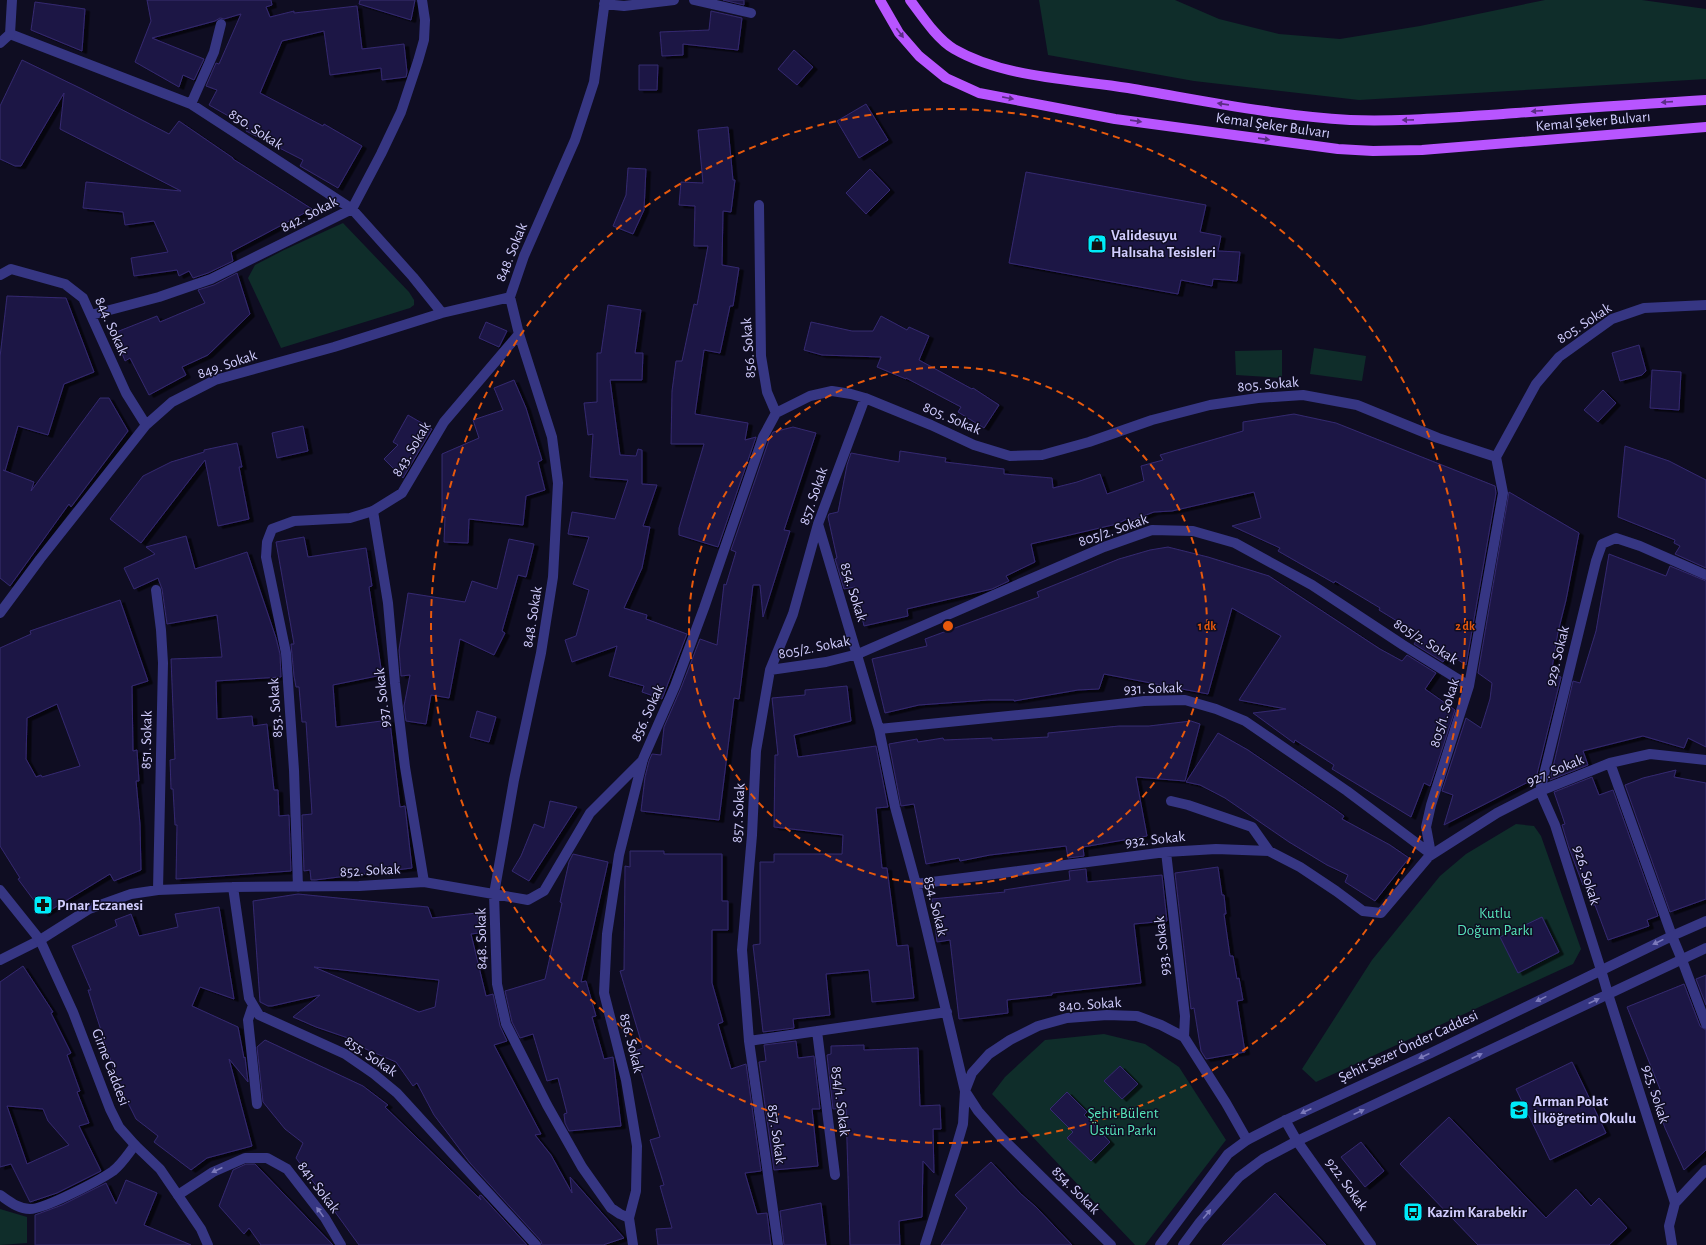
<svg xmlns="http://www.w3.org/2000/svg" width="1706" height="1245" font-family="'Alegreya Sans',sans-serif">
	<defs>
		<filter id="shadow"><feDropShadow dx="4.5" dy="2.5" stdDeviation="0" flood-color="#0009"/></filter>
	</defs>
	<rect width="100%" height="100%" fill="#0f0d22"/>
	<path fill="#0f2d2a" d="M1039,0h136l44,19 60,15 61,5 80,-13 125,-26h97l64,9v70l-347,21 -165,-19 -146,-26z
		M343,223l66,69 5,8v5l-4,3 -129,40 -33,-70 7,-13 29,-15z
		M1314,348l52,8 -4,25 -52,-7z
		M1282,350v28l-46,-3 -1,-24z
		M1516,824l18,2 7,10 40,113 -8,15 -257,118 -14,-13 70,-109 68,-84 26,-22z
		M1104,1034l41,10 34,23 47,73 -81,105h-10l-143,-151 13,-17 40,-37z
		M0,1209l27,8v26l-27,2z"/>
	<path fill="#1f1844" stroke="#342971" fill-rule="evenodd" filter="url(#shadow)" d="M147,0h124l1,5 -6,2 4,10 24,-6v2l63,-7 5,43 42,-5 3,28 -1,5 -24,3 -1,-12 -51,7 -6,-44 -42,10 -22,52 63,33 1,-2 38,22 -24,42 -38,-22 3,-6 -57,-29 2,-4 -39,-22 8,-15 -11,-4 10,-23 3,1 22,-50 -17,5 -4,-1 -5,3 -63,17 52,21 -10,21 -11,-5 -4,12 -44,-25 16,-41z
		M360,0h55l-4,20 -52,-16z
		M723,0h21v5z
		M35,2l50,7 -3,42 -51,-21z
		M711,11l31,7 -4,32 -55,-6v11l-21,1 -2,-24 49,-2z
		M794,50l19,17 -16,18 -19,-16z
		M22,60l60,29 87,45 10,-13 54,37v1l79,50 -81,43 2,9 -25,12 -15,5 -4,-7 -10,5 -2,-6 -43,6 -3,-18 37,-6 -14,-31 -29,4 -2,-13 -40,-4 3,-26 95,9 -121,-62 4,-36 -43,73h-6l-15,-7v-53z
		M639,65h19l-1,25h-18z
		M866,104l22,36 -29,18 -22,-37z
		M728,127l5,53h2l-4,32 -8,-1 -1,54 17,3 -6,38h-3l-10,47 -16,-3 -9,64 53,9 -3,17 11,-3 -38,110 -39,-12v-7l25,-84h-33l1,-53 4,-30h6l12,-57 3,1 11,-59h-14l1,-40 -16,-1 2,-23 22,1 -5,-53z
		M628,168l18,1 -2,41 -11,24 -20,-8 13,-31z
		M870,169l20,21 -24,24 -20,-21z
		M1026,172l180,33 -6,27 21,4 -3,15 22,1 -3,29 -24,-2 -1,7 -31,-6 -3,14 -169,-31z
		M237,273l13,41 -42,41 -26,12 4,8 -37,20 -19,-37 -5,3 -11,-28 43,-17 3,6 45,-19 -7,-13 16,-5z
		M7,296l59,2 28,74 -30,12 -16,51 -30,-9 -13,45 -2,-1 31,12 -3,9 69,-93h9l19,33 -57,76 -2,-3 -59,82 -10,-8v-221z
		M608,305l33,5 -6,43h8l-1,27h-32l10,75 16,1 2,-7 4,1v34l15,1 -14,41 7,1 -8,41 -18,40 23,7 -1,4 41,15 -25,65 -20,-7 2,-6 -35,-10 8,-30 -45,16 -7,-22 11,-4 13,-46 -16,-6 16,-47 -21,-3 4,-22 43,7 13,-39 -38,-3 3,-43 -5,1 -4,-32 13,-1v-49h4z
		M881,316l26,14 2,-3 20,9 -10,24 53,29 1,-1 26,17 -15,23 -26,-16 3,-5 -55,-29v1l-29,-12 4,-10 -59,-2 -18,-5 7,-28 41,9h21z
		M486,322l21,9 -8,16 -20,-9z
		M1639,345l7,26 -4,4 -22,6 -8,-28z
		M1652,370l29,2 -2,38 -29,-2z
		M514,380l12,28 16,52 -4,2 7,28 -19,6 -3,29 -54,-6 -1,24 -24,-1 1,-25h-3v-63l37,-16 -6,-18 30,-10 -9,-22z
		M1603,390l13,13 -18,19 -14,-12z
		M1294,414l42,9 159,63 1,7 -30,172 -17,-11 -6,8 -29,-18 6,-9 -41,-25 1,-2 -45,-27 -1,2 -56,-32 2,-3 -48,-22 29,-8 -7,-26 -82,19 -18,1 -24,9 -1,-3 -12,6 -86,20 4,18 -29,14 3,5 -17,8 -85,20 1,7 -44,10 -9,-39 -11,2 -9,-30 2,-1 -9,-41 1,-3 9,-2 9,-47 4,-12 48,9 1,-11 46,7 -1,4 59,7v5l48,4 1,10 24,-6 23,-8 7,20 37,-13 -3,-15 22,-6 -3,-5 83,-24v-9z
		M408,415l24,14 -29,49 -19,-19 14,-14 -5,-3z
		M303,426l5,25 -31,7 -5,-25z
		M793,427l23,6 -32,97 6,1 -27,86 -3,-32h-7l-14,114 -5,-1 -15,122 -78,-9 4,-34 4,-16 3,-7 9,1 3,-28 17,-39 19,-49 17,6 7,-61 2,1 10,-33 -5,-2 38,-110 4,-8z
		M237,443l5,24h-3l10,52 -31,7 -13,-66 -64,83 -31,-24 33,-43 28,-14 33,-10v-2z
		M1625,446l44,15 37,19v88l-31,-14 5,-8 -6,-3 1,-3 -57,-23z
		M1509,492l70,41 -13,67 -8,32 -7,42 10,3 -25,101 -92,47 9,-30 -11,-4 24,-73 15,10 9,-29 2,-16 -14,-10z
		M186,536l9,33 52,-17 29,86 4,16 1,23 -65,4 1,38 35,-3 1,10 14,-2 7,66h4l1,26 10,-1 2,56 -115,8 1,-54h-2l-2,-36h-2l-1,-29 5,-1 -4,-100 51,-2 -5,-42 -50,9 -5,-35 -4,-11 -24,11 -10,-21 31,-14 -9,-7z
		M304,537l4,20 58,-9 6,38 -3,1 13,88 -49,10 3,42 53,-7 1,2 10,85 5,-1 7,62 -97,12h-4l-1,-10 -6,1 -2,-56 10,-1 -6,-92h-4l-3,-35h-3l-2,-11 -3,-32h3l-18,-102z
		M509,539l25,5 -8,33 -8,-2 -16,56 3,2 -11,22 -34,-16 -11,59 -18,-3 -5,29 -20,-3 -2,-15 6,-31 -9,1 -2,-26 9,-57 57,9 7,-21 25,8z
		M1168,547l40,10 61,19 111,73 22,12 5,-6 29,18 -11,16 30,21 -25,76 -6,-3 -13,34 -79,-48 2,-4 -39,-25 -1,3 -41,-30 33,-4 -47,-9 42,-64 -49,-28 -24,86 -104,-20 -5,15 -21,1 -64,11v-1h-26l-69,5 -34,8 -13,-54 55,-13 -2,-7 114,-42 -2,-5 82,-33 31,-9z
		M1609,554l57,22 4,-10 36,15v166l-18,-9 -4,10 -41,-12 -60,15 5,14 -38,15 23,-99 7,2 16,-52z
		M120,600l28,81 -16,5 1,65 4,-1 2,31h-3l4,43 1,46 -27,11 -4,-7 -66,40 -26,-35 2,-1 -20,-32v-198l31,-14 -1,-3zM57,704l23,62 -38,11 -1,-2 -5,2 -10,-18 1,-41z
		M847,686l4,35 -57,14 4,22 78,-11 12,61 -12,1 6,60h5l10,78 11,-1 6,53 -42,4 -3,-32 -43,4 4,41 -37,4 1,9 -31,4 -10,-87 7,-1v-82h14v-8h68l1,-19 -69,-8 1,-72h3l-6,-57 33,-3v-5z
		M477,711l19,6 -7,25 -19,-5z
		M1191,721l9,3 -15,57 -49,-4 11,59 -64,11 1,9 -16,2 -2,-12 -76,9 -30,6 -1,-3 -33,6 -12,-60 -13,2 -12,-62 28,-5 1,3 25,-4 1,2 48,-2v2l56,-3v-4l71,-7h30z
		M1218,733l30,17 88,60 8,6 -2,3 48,26 19,13 -34,43 -30,-19 3,-7 -21,-10 -38,-23 -64,-44 -25,-13 -14,-3z
		M1676,770l-2,7 32,6v116l-36,13 -45,-127 18,-7z
		M1592,777l7,18 14,-5 45,126 -11,4 2,6 -41,14 -13,-35h-2l-8,-21 -2,1 -14,-37 -7,-23 3,-1 -11,-32z
		M550,801l27,6 -48,74 -17,-10 9,-15 13,-32 10,4z
		M630,851h34v3h58v47h6v29h-16v53l11,39 -5,2 13,45 15,-5 15,107 -16,2 12,41 10,-1 4,32h-113l-2,-16 16,-1 -12,-42 4,-1 -14,-45 10,-3 -25,-86 8,-3 -23,-77 4,-1 1,-104 5,1z
		M573,854l35,8 -27,120 5,-1 10,35 -4,1 12,42 9,-2 8,69 -52,5 -4,-8 -1,-9 3,-1 -9,-35 -11,3 -14,-47 -13,4 -8,-16 -7,-31 40,-12 17,-76 -2,-1 9,-40z
		M1218,867l4,28h2l2,19h-2l6,42h3l4,23 2,-1 4,22 -6,1 8,51 -39,7 -5,-8 -7,-43 -3,1 -16,-136z
		M1086,869l1,13 75,-7 5,46 -33,3 7,59 -89,10v2l-45,5 1,13 -49,6 -9,-79 -13,2 -5,-43 73,-7 -1,-2 66,-10 -1,-9z
		M298,894l130,13 4,11 45,-5 2,20 -8,1 15,62 7,-2 7,32 7,15 -13,4 47,89 -6,1 16,20 21,38 -2,-16 54,61 -21,7h-61l-1,-4 -71,-78 -36,-48 -17,-32 -4,3 -17,-24 -49,-21 1,-3 -32,-11 -23,-10 27,-22 -48,11h-4l-8,-4 -7,-101zM314,967l125,13 -4,27 -16,5z
		M219,907l15,92 -34,-12 -8,19 46,21 6,31 1,-1 3,25 -19,-23 23,87 -45,12 -16,12 -37,-28 4,-6 -22,-17 -18,-36 -30,-93h3l-19,-44 45,-20 -2,-6 16,-6 8,22 39,-9 -3,-13z
		M1542,917l17,35 -41,21 -18,-36z
		M23,966l30,46 -2,1 20,40 -4,2 13,36 -3,1 12,31 -10,3 22,45 -44,22 -27,9 -19,-38 -11,3v-185zM7,1106l36,3 5,12 21,24 -42,19z
		M1706,975v30l-10,-26z
		M1684,984l16,42 6,4v120l-22,20 -19,-42 -13,-37 8,-2 -33,-82z
		M265,1040l98,46 25,19 -3,2 96,93 -2,-4 2,-1 46,50h-168l-63,-87 7,-15 -18,-14 -22,-27 -6,-55z
		M796,1041l2,17 16,-2 6,53h-8l6,57 -44,4 -15,-108 7,-1 -2,-16z
		M864,1045v5l54,-2 2,58 20,-1 1,24h-8l1,44 -11,-12 -1,56 -23,4 1,24h-50l-4,-137 -13,1 -6,-54 4,-1v-8z
		M1572,1062l34,71 -56,27 -34,-71z
		M1120,1066l18,18 -16,15 -18,-18z
		M1067,1092l20,20 -3,3 26,27 -19,19 -24,-23 6,-6 -23,-23z
		M1449,1117l97,101 30,-29 15,17 8,-8 28,30 -18,17h-131l-78,-81z
		M1361,1142l23,29 -19,16 -24,-30z
		M991,1162l30,32 15,13 36,38h-131l26,-37 -12,-13z
		M246,1164h9l78,81h-72l-12,-17 -5,6 -25,-28 14,-36z
		M126,1180l31,13 -13,32 47,20h-156v-30l27,-10 44,-22 10,21z
		M1275,1193l51,52h-104z
		M821,1203l5,42h-42l-4,-34z"/>
	<g fill="none" stroke-linecap="round" stroke-linejoin="round">
		<path stroke="#363683" stroke-width="10" d="M373,511l15,92 7,80 10,84 19,115"/>
		<path stroke="#363683" stroke-width="10" d="M605,0l-11,82 -19,58 -51,116 -14,41 9,37 33,103 6,46 -5,94 -12,76 -27,127 -20,114 3,90 9,40 41,81 35,62 29,41 9,6 9,4
			M694,0l57,13
			M604,4l20,2 50,-6
			M10,34l181,70 161,105 61,68 29,36
			M191,104l23,-52 7,-28
			M0,275l11,-6 54,15 18,14 43,95 20,32
			M91,315l68,-18 52,-18 141,-70 29,-55 20,-42 17,-51 6,-21 1,-20 -3,-20
			M776,413l34,-17 22,-5 19,3 14,4 66,27 43,20 36,11 32,-1 47,-13 63,-22 58,-15 48,-7 45,-3 54,10 81,33 58,19 40,-73 23,-27 53,-38 32,-11 62,-3
			M818,524l61,205 16,78 21,77 49,207 13,20 22,25 111,109
			M156,590l5,40 2,33 -5,227
			M0,613l40,-54 106,-134 26,-23 43,-22 119,-33 108,-34 68,-16
			M770,670l56,-8 32,-8 246,-107 48,-17 41,1 42,12 77,42 91,60 66,41
			M879,729l170,-17 95,-11 41,-1 31,9 29,12 102,70 84,63
			M1610,763l62,173
			M1171,801l17,4 64,22 17,24
			M1166,852l19,164 -1,21
			M1428,857l69,-44 43,-22 70,-28 40,-9 56,6
			M916,884l250,-32 50,-3 53,2 31,16 36,24 27,20 18,2 50,-59 -5,-27 5,-22 19,-60 19,-59 34,-193 -7,-36
			M233,887l16,111 10,17 86,39 29,20 23,19 139,152
			M298,887l-4,-117 -8,-117 -20,-96 1,-15 5,-13 22,-8 56,-3 23,-7 29,-18 42,-71 75,-88
			M0,960l40,-20 49,-31 42,-15 27,-4 75,-3 126,-1 65,-4 104,18 16,-9 46,-78 53,-53
			M1682,960l24,64
			M1601,970l-46,-145 -15,-34 56,-230 6,-17 14,-6 24,8 66,29
			M1608,994l67,209
			M253,1005l-5,15 9,84
			M817,1031l18,144
			M749,1041l198,-29
			M1297,1141l74,104
			M0,1195c9,6 18,14 30,14 15,0 70,-29 83,-38 9,-7 15,-17 22,-26
			M178,1195l35,-23 32,-14h22l20,11 38,49 16,27
			M1675,1203l31,-33
			M633,1245l-4,-27 7,-27 1,-45 -11,-66 -22,-87 3,-59 12,-79 24,-96 32,-73 29,-78 59,-171 13,-24 -9,-21 -6,-36 -2,-151
			M778,1245l-29,-204 -7,-91 10,-115 4,-84 14,-81 23,-56 25,-90 47,-126
			M925,1245l31,-97 7,-24 2,-33 7,-18 17,-19 21,-14 28,-14 29,-8 40,-3 30,1 24,9 23,12 42,66 21,37
			M1672,1245l-3,-19 6,-23"/>
		<path stroke="#363683" stroke-width="10" d="M0,43l10,-9 2,-34
			M0,890l40,50 33,72 37,97 9,18 16,18 25,24 41,60 7,16
			M1672,936l10,24
			M1601,970l7,24
			M1285,1120l12,21
			M1160,1245l68,-91 19,-14 39,-20 145,-67 241,-117 34,-15
			M1183,1245l17,-23 39,-45 24,-18 34,-18 409,-193"/>
		<path stroke="#b855ff" stroke-width="10" d="M880,0l19,33 20,23 27,22 33,15 136,26 223,30 35,2 49,-1 284,-23
			M910,0c12,16 27,39 44,49 50,29 118,30 174,39 72,12 148,28 222,32 51,2 102,-3 153,-6 68,-5 135,-10 203,-14"/>
	</g>
	<defs><path id="oneway-solid" d="M-6-.8H1V-3.2L6.5 0L1 3.2V.8H-6Z"/></defs>
	<g fill="#5b2d85">
		<use href="#oneway-solid" transform="translate(900 33) rotate(53)"/>
		<use href="#oneway-solid" transform="translate(1008 98) rotate(11)"/>
		<use href="#oneway-solid" transform="translate(1667 102) rotate(176)"/>
		<use href="#oneway-solid" transform="translate(1223 104) rotate(-172)"/>
		<use href="#oneway-solid" transform="translate(1537 111) rotate(176)"/>
		<use href="#oneway-solid" transform="translate(1408 120) rotate(179)"/>
		<use href="#oneway-solid" transform="translate(1136 121) rotate(8)"/>
		<use href="#oneway-solid" transform="translate(1264 139) rotate(8)"/>
	</g>
	<g fill="#7c7abb">
		<use href="#oneway-solid" transform="translate(1658 942) rotate(154)"/>
		<use href="#oneway-solid" transform="translate(1541 999) rotate(154)"/>
		<use href="#oneway-solid" transform="translate(1594 1001) rotate(-25)"/>
		<use href="#oneway-solid" transform="translate(1424 1056) rotate(155)"/>
		<use href="#oneway-solid" transform="translate(1477 1056) rotate(-25)"/>
		<use href="#oneway-solid" transform="translate(1306 1111) rotate(155)"/>
		<use href="#oneway-solid" transform="translate(1359 1112) rotate(-25)"/>
		<use href="#oneway-solid" transform="translate(217 1170) rotate(155)"/>
		<use href="#oneway-solid" transform="translate(320 1212) rotate(-126)"/>
		<use href="#oneway-solid" transform="translate(1207 1214) rotate(-50)"/>
	</g>
	<g fill="none" stroke="#e8590c" stroke-width="2" stroke-dasharray="7 5">
		<circle cx="948" cy="626" r="259"/>
		<circle cx="948" cy="626" r="517"/>
	</g>
	<defs>
		<symbol id="shop-square" viewBox="-11 -11 22 22"><rect x="-9" y="-9" width="18" height="18" rx="4" fill="#00ebf9" stroke="#0f0d22"/><path d="M-5-2.5h2.3a2.7 3.5 0 0 1 5.4 0H5L5.5 6h-11ZM-1.5-2.5h3a1.5 2.3 0 0 0-3 0Z" fill="#111"/></symbol>
		<symbol id="pharmacy-square" viewBox="-11 -11 22 22"><rect x="-9" y="-9" width="18" height="18" rx="4" fill="#00ebf9" stroke="#0f0d22"/><path d="M-2-6h4v4h4v4h-4v4h-4v-4h-4v-4h4Z" fill="#111"/></symbol>
		<symbol id="school-square" viewBox="-11 -11 22 22"><rect x="-9" y="-9" width="18" height="18" rx="4" fill="#00ebf9" stroke="#0f0d22"/><path d="M0-5L7-2L0 1L-7-2ZM-4 1L0 2.5L4 1V4Q0 6-4 4Z" fill="#111"/></symbol>
		<symbol id="bus-square" viewBox="-11 -11 22 22"><rect x="-9" y="-9" width="18" height="18" rx="4" fill="#00ebf9" stroke="#0f0d22"/><path d="M-5-6H5V4H4V6H2V4H-2V6H-4V4H-5ZM-3.5-4V0h7V-4ZM-3.5 1.2v1.5H-2V1.2ZM2 1.2v1.5H3.5V1.2Z" fill="#111"/></symbol>
	</defs>
	<g fill-rule="evenodd">
		<use href="#shop-square" x="1086" y="233" width="22" height="22"/>
		<use href="#pharmacy-square" x="32" y="894" width="22" height="22"/>
		<use href="#school-square" x="1508" y="1099" width="22" height="22"/>
		<use href="#bus-square" x="1402" y="1201" width="22" height="22"/>
	</g>
	<g text-anchor="middle" stroke-width="3" stroke-linejoin="round" paint-order="stroke">
		<g font-size="15" fill="#d2ceff" stroke="#0f0d22">
			<text transform="translate(1593 121) rotate(-5)" y="5">Kemal Şeker Bulvarı</text>
			<text transform="translate(1273 125) rotate(8)" y="5">Kemal Şeker Bulvarı</text>
			<text transform="translate(256 129) rotate(33)" y="5">850. Sokak</text>
			<text transform="translate(309 214) rotate(-27)" y="5">842. Sokak</text>
			<text transform="translate(511 252) rotate(-68)" y="5">848. Sokak</text>
			<text transform="translate(1584 323) rotate(-33)" y="5">805. Sokak</text>
			<text transform="translate(112 326) rotate(66)" y="5">844. Sokak</text>
			<text transform="translate(748 348) rotate(-94)" y="5">856. Sokak</text>
			<text transform="translate(227 364) rotate(-19)" y="5">849. Sokak</text>
			<text transform="translate(1268 384) rotate(-5)" y="5">805. Sokak</text>
			<text transform="translate(952 418) rotate(23)" y="5">805. Sokak</text>
			<text transform="translate(411 449) rotate(-59)" y="5">843. Sokak</text>
			<text transform="translate(813 496) rotate(-71)" y="5">857. Sokak</text>
			<text transform="translate(1113 530) rotate(-19)" y="5">805/2. Sokak</text>
			<text transform="translate(854 592) rotate(73)" y="5">854. Sokak</text>
			<text transform="translate(532 617) rotate(-81)" y="5">848. Sokak</text>
			<text transform="translate(1426 641) rotate(32)" y="5">805/2. Sokak</text>
			<text transform="translate(814 647) rotate(-11)" y="5">805/2. Sokak</text>
			<text transform="translate(1557 656) rotate(-76)" y="5">929. Sokak</text>
			<text transform="translate(1153 688) rotate(-2)" y="5">931. Sokak</text>
			<text transform="translate(382 698) rotate(-96)" y="5">937. Sokak</text>
			<text transform="translate(275 708) rotate(-94)" y="5">853. Sokak</text>
			<text transform="translate(647 713) rotate(-66)" y="5">856. Sokak</text>
			<text transform="translate(1444 713) rotate(-73)" y="5">805/1. Sokak</text>
			<text transform="translate(146 740) rotate(-89)" y="5">851. Sokak</text>
			<text transform="translate(1555 770) rotate(-23)" y="5">927. Sokak</text>
			<text transform="translate(738 813) rotate(-87)" y="5">857. Sokak</text>
			<text transform="translate(1155 839) rotate(-6)" y="5">932. Sokak</text>
			<text transform="translate(370 870) rotate(-3)" y="5">852. Sokak</text>
			<text transform="translate(1587 875) rotate(73)" y="5">926. Sokak</text>
			<text transform="translate(936 906) rotate(76)" y="5">854. Sokak</text>
			<text transform="translate(481 939) rotate(-91)" y="5">848. Sokak</text>
			<text transform="translate(1162 946) rotate(-96)" y="5">933. Sokak</text>
			<text transform="translate(1090 1004) rotate(-4)" y="5">840. Sokak</text>
			<text transform="translate(632 1043) rotate(76)" y="5">856. Sokak</text>
			<text transform="translate(1408 1046) rotate(-25)" y="5">Şehit Sezer Önder Caddesi</text>
			<text transform="translate(371 1056) rotate(34)" y="5">855. Sokak</text>
			<text transform="translate(111 1067) rotate(69)" y="5">Girne Caddesi</text>
			<text transform="translate(1656 1094) rotate(72)" y="5">925. Sokak</text>
			<text transform="translate(841 1101) rotate(83)" y="5">854/1. Sokak</text>
			<text transform="translate(777 1134) rotate(82)" y="5">857. Sokak</text>
			<text transform="translate(1347 1184) rotate(54)" y="5">922. Sokak</text>
			<text transform="translate(319 1187) rotate(53)" y="5">841. Sokak</text>
			<text transform="translate(1076 1190) rotate(45)" y="5">854. Sokak</text>
		</g>
		<g font-size="15" font-weight="bold" fill="#d2ceff" stroke="#0f0d22" text-anchor="start">
			<text x="1111" y="240">Validesuyu<tspan x="1111" dy="17">Halısaha Tesisleri</tspan></text>
			<text x="57" y="910">Pınar Eczanesi</text>
			<text x="1533" y="1106">Arman Polat<tspan x="1533" dy="17">İlköğretim Okulu</tspan></text>
			<text x="1427" y="1217">Kazim Karabekir</text>
		</g>
		<g font-size="15" fill="#56e4ba" stroke="#0f0d22">
			<text x="1495" y="918">Kutlu<tspan x="1495" dy="17">Doğum Parkı</tspan></text>
			<text x="1123" y="1118">Şehit Bülent<tspan x="1123" dy="17">Üstün Parkı</tspan></text>
		</g>
	</g>
	<circle cx="948" cy="626" r="6" fill="#e8590c" stroke="#0f0d22" stroke-width="2"/>
	<g font-size="12" text-anchor="middle" font-weight="bold" fill="#e8590c" stroke="#0f0d22" stroke-width="3" stroke-linejoin="round" paint-order="stroke">
		<text x="1207" y="630">1 dk</text>
		<text x="1465" y="630">2 dk</text>
	</g>
</svg>
